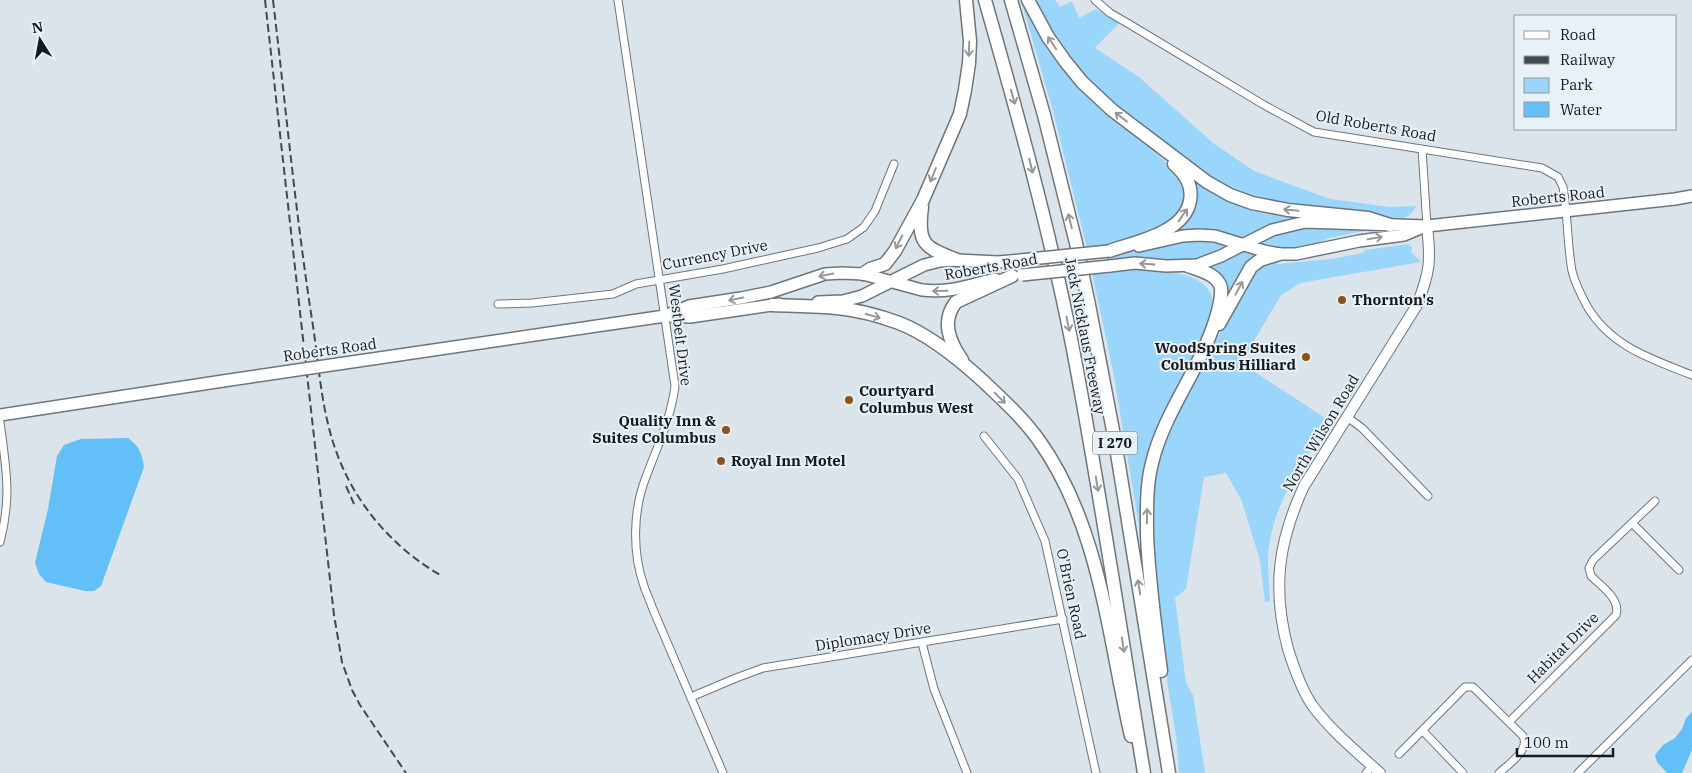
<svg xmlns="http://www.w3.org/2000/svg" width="1692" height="773" font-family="'IBM Plex Serif',serif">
	<rect width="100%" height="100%" fill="#dae4ea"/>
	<path fill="#9ad5fc" d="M1021,0h3l98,123 56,50 8,20 -5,20 -14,11 -51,21 -29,3 -34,-137z
		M1037,0h18l5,7 12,-6 7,17 17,-9 23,14 -24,25 44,29 74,66 41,28 76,28 60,8 26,-1c-8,18 -25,13 -40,8l-99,-9 -43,-14 -17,-9 -96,-73 -33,-29 -19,-22 -29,-45z
		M1189,173l110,43 -26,7 -32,15 -37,-9 -29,2 8,-7z
		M1305,227l58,3 1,1 -35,7 -14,7 -12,3h-26l-19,-5 17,-9z
		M1191,240l13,1 22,5c-21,20 -53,13 -78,12 -13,-1 -26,1 -39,2l-2,-4c29,-3 56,-11 84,-16z
		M1409,244l3,3 -1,5 10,10 -121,21 -19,12 -40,68 89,58c-25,39 -55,78 -61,126 -3,17 1,37 1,54l-5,1 -5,-42 -19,-61 -15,-26 -22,4 -18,112 -11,9 11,85 7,12 12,78h-26l-3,-37 -14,-87 -7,-62 -3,-63 2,-47 6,-23 14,-32 73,-142 15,-16 14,-3 2,3 54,-5 31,-6 2,-3z
		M1243,250l16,5 -31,42c3,-21 -7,-20 -18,-31l14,-5z
		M1130,269c24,2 74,0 82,28 5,20 -29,76 -38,95 -6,13 -16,32 -18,46 -7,32 -8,66 -12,99h-3l-28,-166 -21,-98z"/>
	<path fill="#63bff7" d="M128,438c11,8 14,15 16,29l-43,119 -7,5h-9l-39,-9 -7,-8 -4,-11 13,-54 9,-53 7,-11 17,-6z
		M1692,712v38l-10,23h-15l-10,-11 -2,-7 8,-10 12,-7 7,-9 4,-11z"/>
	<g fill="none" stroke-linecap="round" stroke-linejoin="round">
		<defs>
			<path id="minor" d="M618,0l57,386c-4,33 -18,61 -29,91 -13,33 -14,75 -2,109 2,7 6,14 8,21l71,166
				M1095,0l15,13 19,11 135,81 50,27 228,36 16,9 5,10c5,28 4,56 9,84 3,12 9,24 15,35 23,40 64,53 105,69
				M1422,149l5,77
				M498,304l34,-1 81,-9 23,-10 87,-15 95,-21 29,-9 17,-12 11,-16 19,-47
				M1347,417l15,11 66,68
				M0,422c6,46 12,74 0,120
				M984,436l34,43 27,62 51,232
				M1632,523l47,47
				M922,643l12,46 33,84
				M691,697l45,-19 27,-10 300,-49
				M1509,722l107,-107c5,-16 -15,-29 -25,-39l-2,-8 4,-8 62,-59
				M1423,731l40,42
				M1399,754l66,-67h8l50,49c7,14 -14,28 -24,37
				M1366,773l6,-7
				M1578,773l114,-113"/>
			<path id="secondary" d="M1380,773c-23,-21 -49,-42 -68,-68 -11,-16 -18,-37 -24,-56 -16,-60 -10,-107 16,-163l113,-181c13,-33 14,-44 10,-79"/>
			<path id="primary" d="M1139,246l44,-10 16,-1 16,1 49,15 15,3h17l63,-13 45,-6 19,-8
				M1110,266l25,-3 31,3 31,-1 24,-9 51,-26 33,-8 122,4 248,-27 17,-3
				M818,302l25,-1 19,-5 62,-31 16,-4 17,-1 41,2 22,-2
				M669,316l21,1 89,-13
				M338,364l327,-48 24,-10 52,-8 30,-6 54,-18 17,-1 21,1 59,16c28,3 46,-4 73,-11
				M0,415l223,-34"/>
			<path id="motorway" d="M985,0c32,112 63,224 86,339 28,144 49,289 73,434
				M1011,0l33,115 32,128 13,62 26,136 54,332
				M1028,0l20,37 17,24 17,21 30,28 95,72 23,13 22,8 36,7 80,8 22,7
				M922,207c-5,37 2,40 35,53
				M1109,251c27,-9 75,-18 81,-50 3,-16 -5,-27 -16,-37
				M863,274l7,-5 15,-5 10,-13 28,-51 37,-86 5,-24 4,-27 1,-22 -4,-41
				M772,305c22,1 44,1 65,3 20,2 43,8 62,15 29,11 61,37 84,58 19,18 39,36 55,58 62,86 70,197 93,297
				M1219,324l32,-57 9,-7 19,-6
				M962,360c-13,-19 -21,-39 -6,-58l56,-26
				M1161,671c-6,-45 -12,-90 -14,-136 0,-24 -1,-49 5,-72 12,-51 49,-95 64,-145 3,-10 6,-20 5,-30 -3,-14 -22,-18 -33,-22"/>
		</defs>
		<use href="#minor" stroke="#6e767c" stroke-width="9"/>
		<use href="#secondary" stroke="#6e767c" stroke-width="12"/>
		<use href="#primary" stroke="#6e767c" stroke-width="14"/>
		<use href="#motorway" stroke="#6e767c" stroke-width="15"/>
		<use href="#minor" stroke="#fff" stroke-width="7"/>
		<use href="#secondary" stroke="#fff" stroke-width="10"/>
		<use href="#primary" stroke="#fff" stroke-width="11"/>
		<use href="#motorway" stroke="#fff" stroke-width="12"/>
		<path stroke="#45494c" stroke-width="2" stroke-dasharray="8 4" stroke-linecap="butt" d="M265,0l69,615 8,47 10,28 8,15 46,68
			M273,0c13,109 23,218 40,326 7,48 9,95 29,140 20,46 57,86 100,110
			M346,486l8,18"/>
		<defs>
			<path id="primary-bridge" d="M1020,260l89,-9
				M1022,275l88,-9
				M223,381l115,-17"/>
		</defs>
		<use href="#primary-bridge" stroke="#6e767c" stroke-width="14" stroke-linecap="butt"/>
		<use href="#primary-bridge" stroke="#fff" stroke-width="11"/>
	</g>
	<defs><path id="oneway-shaft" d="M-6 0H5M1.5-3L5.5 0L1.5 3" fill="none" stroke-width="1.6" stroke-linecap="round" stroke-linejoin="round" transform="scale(1.25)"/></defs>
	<g stroke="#979899">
		<use href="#oneway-shaft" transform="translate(1052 43) rotate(-124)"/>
		<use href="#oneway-shaft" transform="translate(969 49) rotate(92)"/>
		<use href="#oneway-shaft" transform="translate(1013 97) rotate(74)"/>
		<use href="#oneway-shaft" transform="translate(1121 117) rotate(-142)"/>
		<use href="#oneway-shaft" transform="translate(1031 166) rotate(76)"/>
		<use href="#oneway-shaft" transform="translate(933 175) rotate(113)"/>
		<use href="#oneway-shaft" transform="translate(1291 210) rotate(-174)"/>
		<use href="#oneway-shaft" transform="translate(1183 215) rotate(-55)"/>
		<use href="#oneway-shaft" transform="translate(1070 221) rotate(-104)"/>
		<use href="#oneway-shaft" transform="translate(1375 238) rotate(-9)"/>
		<use href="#oneway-shaft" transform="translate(899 242) rotate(117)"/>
		<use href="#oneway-shaft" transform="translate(1147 264) rotate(-176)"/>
		<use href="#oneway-shaft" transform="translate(826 275) rotate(169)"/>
		<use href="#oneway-shaft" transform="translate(1239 288) rotate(-62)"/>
		<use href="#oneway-shaft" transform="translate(940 291) rotate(179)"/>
		<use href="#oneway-shaft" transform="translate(736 299) rotate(169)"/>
		<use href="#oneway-shaft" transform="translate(873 316) rotate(15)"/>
		<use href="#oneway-shaft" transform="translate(1068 324) rotate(78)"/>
		<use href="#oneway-shaft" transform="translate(1000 398) rotate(45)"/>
		<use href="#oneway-shaft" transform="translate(1097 484) rotate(81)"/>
		<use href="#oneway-shaft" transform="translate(1147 516) rotate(-89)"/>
		<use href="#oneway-shaft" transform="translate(1139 587) rotate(-99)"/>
		<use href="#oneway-shaft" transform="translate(1123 645) rotate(81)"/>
	</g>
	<g fill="#905118" stroke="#e7f1f7" stroke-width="2">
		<circle cx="1342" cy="300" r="5"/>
		<circle cx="1306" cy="357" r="5"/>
		<circle cx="849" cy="400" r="5"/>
		<circle cx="726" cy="430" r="5"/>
		<circle cx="721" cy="461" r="5"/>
	</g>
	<g text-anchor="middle" stroke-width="4" stroke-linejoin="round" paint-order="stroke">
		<rect fill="#e7f1f7" stroke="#555a5e" stroke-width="1" x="1092.5" y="431.5" width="45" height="23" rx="4"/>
		<g font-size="14" font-weight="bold" fill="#171a1c">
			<text x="1115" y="448">I 270</text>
		</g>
		<g font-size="15" fill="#171a1c" stroke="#e7f1f7">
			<text transform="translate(1376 126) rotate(10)" y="5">Old Roberts Road</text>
			<text transform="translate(1558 197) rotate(-6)" y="5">Roberts Road</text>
			<text transform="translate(715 255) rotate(-11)" y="5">Currency Drive</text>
			<text transform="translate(991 267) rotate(-10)" y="5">Roberts Road</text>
			<text transform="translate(680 335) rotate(83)" y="5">Westbelt Drive</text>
			<text transform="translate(1085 336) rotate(79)" y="5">Jack Nicklaus Freeway</text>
			<text transform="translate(330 350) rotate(-8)" y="5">Roberts Road</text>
			<text transform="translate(1321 433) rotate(-59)" y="5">North Wilson Road</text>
			<text transform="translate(1071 594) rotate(78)" y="5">O'Brien Road</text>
			<text transform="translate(873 637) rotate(-9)" y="5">Diplomacy Drive</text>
			<text transform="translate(1563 648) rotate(-45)" y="5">Habitat Drive</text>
		</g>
		<g font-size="15" font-weight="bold" fill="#171a1c" stroke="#e7f1f7" text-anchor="start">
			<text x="1352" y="305">Thornton's</text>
			<text x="1296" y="353" text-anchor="end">WoodSpring Suites<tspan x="1296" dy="17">Columbus Hilliard</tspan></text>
			<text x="859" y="396">Courtyard<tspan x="859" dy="17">Columbus West</tspan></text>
			<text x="716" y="426" text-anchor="end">Quality Inn &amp;<tspan x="716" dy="17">Suites Columbus</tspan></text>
			<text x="731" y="466">Royal Inn Motel</text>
		</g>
	</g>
	<rect x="1514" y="15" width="162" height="115" fill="#e7f1f7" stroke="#949b9f"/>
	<rect x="1524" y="31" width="25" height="8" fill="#ffffff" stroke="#949b9f"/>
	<text x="1560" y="40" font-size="15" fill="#171a1c">Road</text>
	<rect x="1524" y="56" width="25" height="8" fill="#45494c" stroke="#949b9f"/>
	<text x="1560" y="65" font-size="15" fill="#171a1c">Railway</text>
	<rect x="1524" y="78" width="25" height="15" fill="#9ad5fc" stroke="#949b9f"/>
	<text x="1560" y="90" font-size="15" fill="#171a1c">Park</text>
	<rect x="1524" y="102" width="25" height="15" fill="#63bff7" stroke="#949b9f"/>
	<text x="1560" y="115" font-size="15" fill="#171a1c">Water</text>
	<g transform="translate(40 40) rotate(349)" stroke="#e7f1f7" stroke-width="4" paint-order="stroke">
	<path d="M0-4L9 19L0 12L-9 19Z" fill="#171a1c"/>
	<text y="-8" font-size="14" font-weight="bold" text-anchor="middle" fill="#171a1c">N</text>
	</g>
	<path d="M1517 748v8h96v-8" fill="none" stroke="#171a1c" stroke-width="2.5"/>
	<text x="1524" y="748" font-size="15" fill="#171a1c" stroke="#e7f1f7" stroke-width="4" paint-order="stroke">100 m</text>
</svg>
